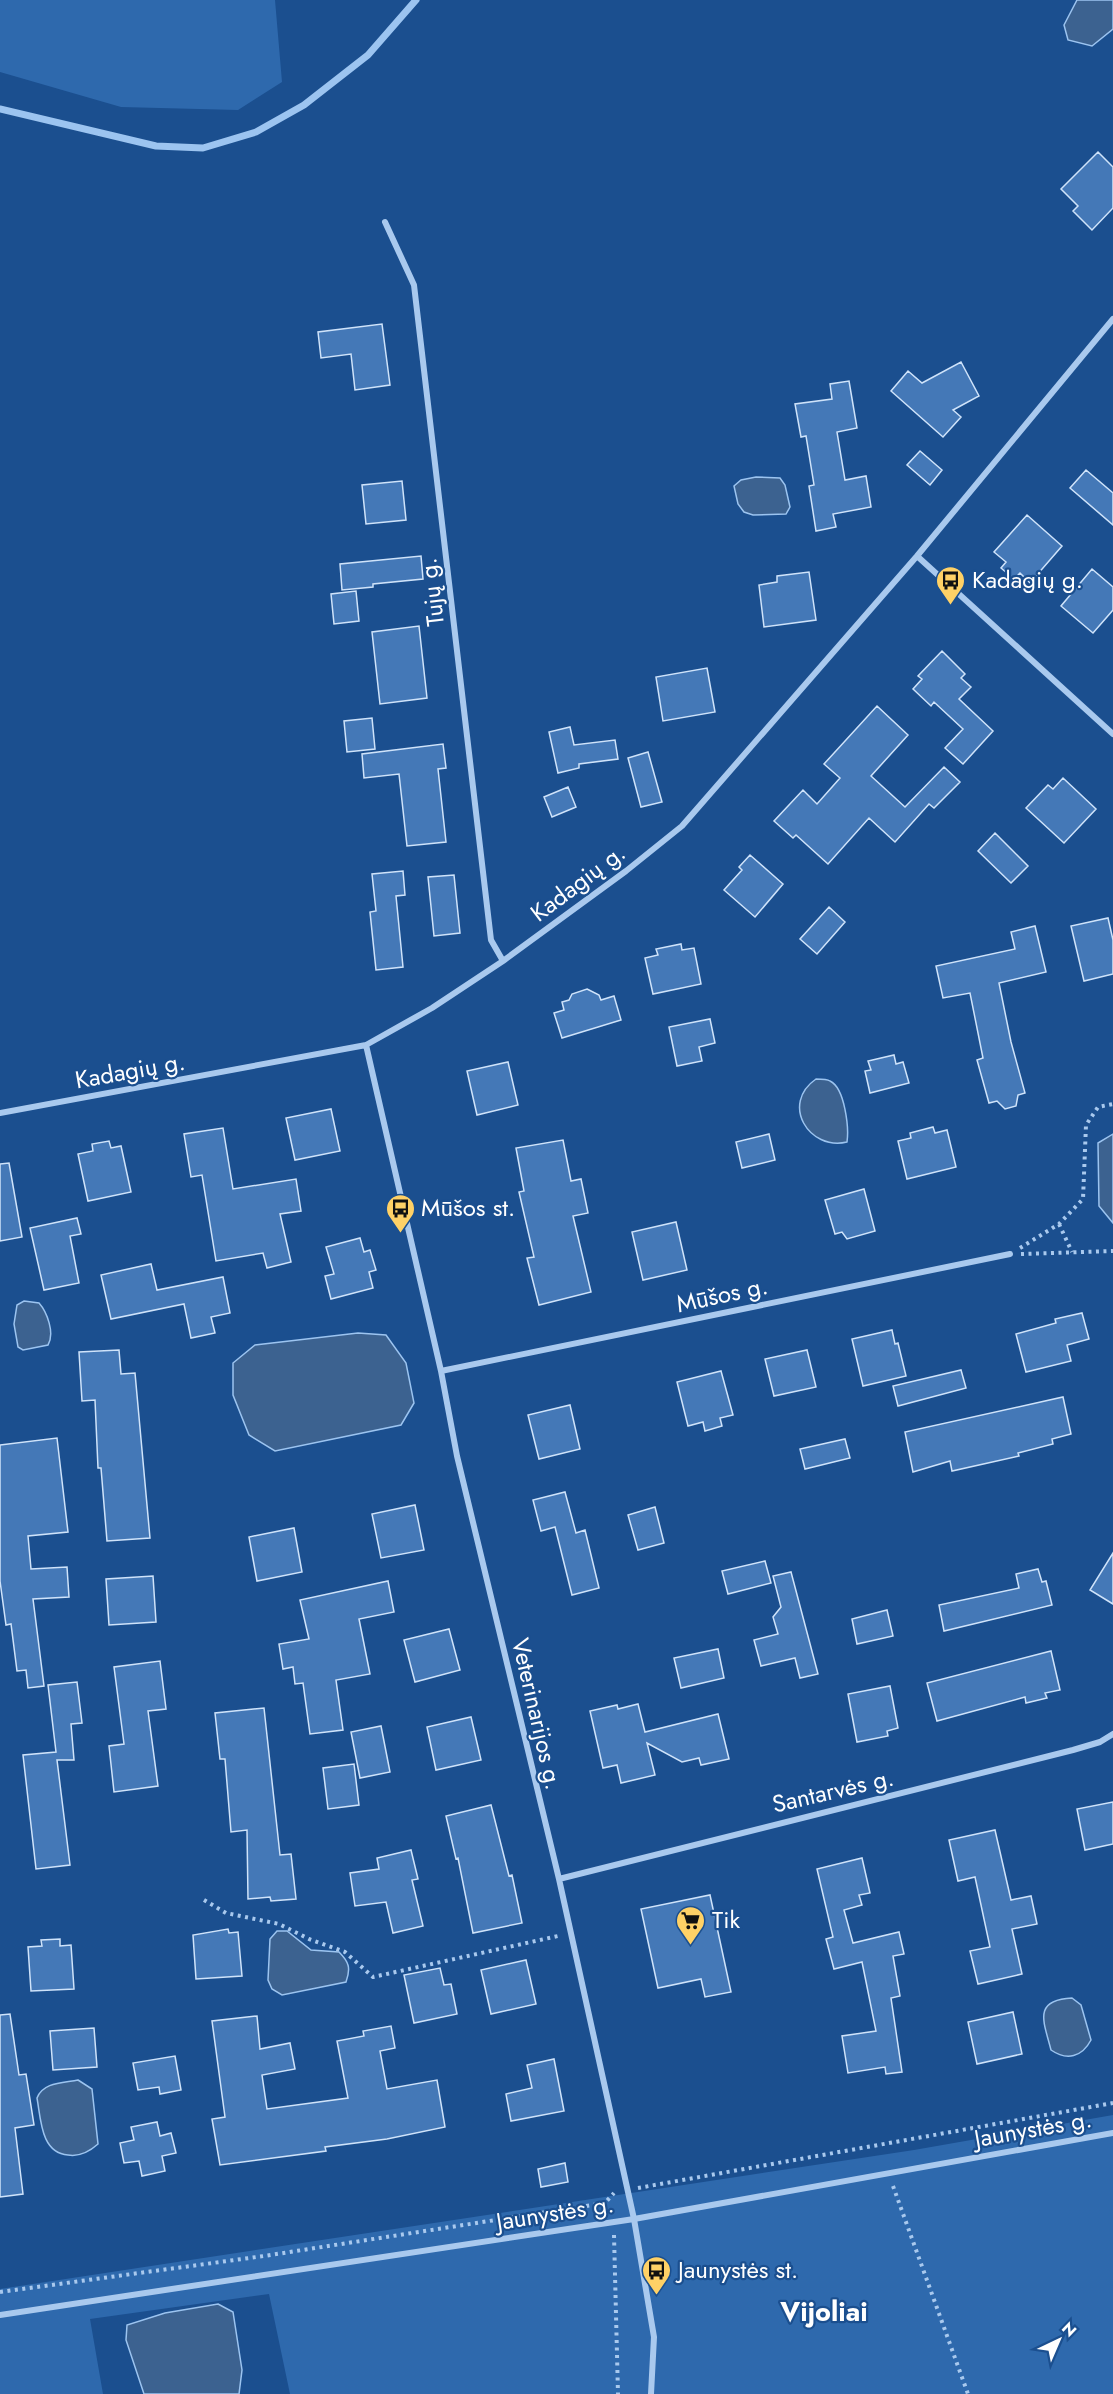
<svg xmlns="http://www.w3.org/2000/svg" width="1113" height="2394" font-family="Jost,sans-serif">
	<rect width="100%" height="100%" fill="#1b4f8f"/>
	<path fill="#2e69ad" d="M0,0h275l7,82 -44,28 -117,-3 -121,-35z
		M1113,2115v279h-823l-21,-100 -179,25 13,75h-103v-105l914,-139z"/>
	<path fill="#3c6290" stroke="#9cc4f0" stroke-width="1.5" d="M1077,0h36v29l-21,17 -24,-6 -4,-15z
		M756,477l24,1 5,7 5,22 -4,7 -33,1 -9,-3 -6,-8 -4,-18 7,-6z
		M816,1079c4,0 11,0 14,2 15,7 19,47 17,61 -38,9 -67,-38 -31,-63z
		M1113,1134v89l-14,-17 -1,-63z
		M24,1301l15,2c8,9 16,30 9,42l-25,5 -5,-3 -4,-23 3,-19z
		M358,1333l28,2 20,28 8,40 -13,22 -126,26 -26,-16 -16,-40v-32l22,-18z
		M277,1931h10l24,19 28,2c10,10 12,16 7,30l-64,13 -10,-6 -4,-9 2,-41z
		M1072,1998l9,7 10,35c-9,17 -24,21 -40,10 -7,-28 -19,-50 21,-52z
		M78,2080l14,9 6,55c-9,8 -18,13 -30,11 -27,-2 -27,-35 -31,-57 6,-16 26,-15 41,-18z
		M218,2304l15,8 9,58 -3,24h-95l-18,-54 1,-15 38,-12z"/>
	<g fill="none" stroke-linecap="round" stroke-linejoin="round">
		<path stroke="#9cc4f0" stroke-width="7" d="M0,109l156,37 47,2 53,-16 48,-27 64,-50 48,-55"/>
	</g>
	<path fill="#4478b7" stroke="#cfe3fa" stroke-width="1.5" d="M1098,152l15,15v41l-21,22 -19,-19 5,-5 -17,-17z
		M382,324l8,61 -35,5 -4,-36 -30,4 -3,-26z
		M961,362l18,34 -26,14 8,7 -18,20 -52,-46 17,-20 14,12z
		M849,381l8,47 -20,4 8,48 21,-4 5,31 -38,7 3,13 -20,4 -7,-45 5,-1 -8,-49 -5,1 -6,-33 37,-5 -2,-15z
		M920,451l22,19 -12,15 -23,-20z
		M1086,470l27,23v32l-43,-37z
		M402,481l4,39 -40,4 -4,-39z
		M1027,515l35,31 -32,37 -10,-10 -6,6 -13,-11 5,-6 -12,-10z
		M421,556l2,23 -50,5v3l-31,3 -2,-26z
		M1092,569l21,18v23l-20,23 -32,-27z
		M809,572l7,48 -52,7 -5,-42 18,-3v-6z
		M356,591l3,30 -25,3 -3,-30z
		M419,626l8,72 -47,6 -8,-72z
		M942,651l23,23 -4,4 10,9 -12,12 34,32 -30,33 -18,-16 18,-19 -29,-27 -3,4 -18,-17 9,-10 -4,-3z
		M707,668l8,44 -52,9 -7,-44z
		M877,706l31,29 -37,41 34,31 39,-40 16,15 -26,26 -5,-4 -34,38 -26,-24 -41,46 -32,-29 -3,3 -19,-17 29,-31 14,14 23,-26 -16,-14z
		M372,718l3,31 -28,3 -3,-31z
		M570,727l4,18 41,-5 3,19 -39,5v4l-21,5 -9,-41z
		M443,744l3,24 -8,1 8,73 -39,4 -8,-72 -35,4 -2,-24z
		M648,752l14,50 -21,5 -13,-49z
		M1063,778l33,31 -32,34 -38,-35 22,-23 5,4z
		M568,787l8,20 -24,10 -8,-20z
		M995,833l33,33 -17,17 -33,-32z
		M750,855l33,29 -28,33 -31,-27 18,-20 -3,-3z
		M403,871l2,24 -9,1 7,71 -27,3 -6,-58 6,-1 -4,-37z
		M454,875l6,58 -26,3 -6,-59z
		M829,907l16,15 -28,32 -17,-15z
		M1108,918l5,22v34l-29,7 -13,-55z
		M1035,926l11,46 -47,11 12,59 14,51 -7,2 -2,11 -11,3 -8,-8 -8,2 -12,-43 6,-2 -13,-65 -27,5 -7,-32 79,-17 -4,-17z
		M681,944l1,6 12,-2 7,36 -48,10 -8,-36 13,-3 -2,-6z
		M587,989l12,6 2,5 13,-4 7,24 -59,18 -8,-25 10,-3 -2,-8 7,-2 3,-6z
		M710,1019l5,24 -16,4 3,14 -25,5 -8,-39z
		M894,1055l2,9 7,-2 6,21 -39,10 -5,-22 6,-1 -3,-9z
		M508,1062l10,43 -41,10 -10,-44z
		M331,1109l9,42 -45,9 -9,-42z
		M933,1127l2,6 12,-3 9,37 -49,12 -9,-38 13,-3 -1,-5z
		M223,1128l10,61 63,-10 5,32 -21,3 11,48 -24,6 -4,-15 -47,8 -14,-86 -11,2 -7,-43z
		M769,1134l6,26 -33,8 -6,-26z
		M563,1140l8,41 10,-2 7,34 -15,3 18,76 -52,13 -12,-47 7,-1 -15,-65 5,-1 -8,-43z
		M109,1141l2,7 10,-2 10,46 -43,9 -10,-47 15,-3 -1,-7z
		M9,1163l13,74 -22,4v-77z
		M864,1189l11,42 -28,8 -5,-7 -7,2 -10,-34z
		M77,1218l4,16 -11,2 9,47 -35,7 -14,-62z
		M676,1222l11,48 -44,10 -11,-48z
		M360,1238l4,14 6,-2 6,20 -7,2 4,16 -42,11 -6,-23 9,-2 -8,-27z
		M151,1264l6,26 66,-13 7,36 -19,4 4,16 -24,5 -7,-34 -73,15 -10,-44z
		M1082,1313l7,26 -22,6 4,16 -45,11 -10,-38 40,-11 -1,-4z
		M892,1330l3,14 3,-1 8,33 -43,10 -11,-47z
		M119,1350l2,24 14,-1 15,165 -43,3 -6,-73h-3l-3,-68 -13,1 -3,-49z
		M807,1350l9,37 -42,9 -9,-37z
		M961,1370l5,18 -68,18 -5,-20z
		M721,1371l12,44 -13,3 2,8 -17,5 -2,-9 -15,4 -11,-44z
		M1063,1397l8,37 -19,5 1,5 -35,9 1,3 -67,15 -2,-10 -37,11 -8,-40z
		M570,1405l10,44 -41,10 -11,-44z
		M57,1438l11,94 -40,4 3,33 36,-2 2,30 -36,2 11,87 -16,2 -2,-18 -9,1 -6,-47 -5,1 -6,-44v-136z
		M845,1439l5,19 -45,11 -5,-20z
		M565,1492l11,41 9,-3 14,58 -27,7 -17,-68 -14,4 -8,-31z
		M415,1505l9,45 -43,8 -9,-44z
		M655,1507l9,36 -26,7 -10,-35z
		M294,1528l8,44 -45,9 -8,-44z
		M1113,1553v51l-23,-14z
		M765,1561l6,22 -43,11 -6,-23z
		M1038,1569l4,13 4,-1 6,24 -108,26 -5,-26 80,-17 -3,-14z
		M791,1572l27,102 -18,4 -5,-20 -34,8 -7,-26 24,-6 -5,-17 8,-10 -8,-31z
		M153,1576l3,46 -47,3 -3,-46z
		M388,1581l6,31 -35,7 11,55 -34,6 7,50 -33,4 -7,-51 -8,1 -2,-17 -10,2 -4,-25 30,-5 -9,-39z
		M887,1610l6,26 -36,8 -5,-25z
		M449,1629l11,41 -45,12 -11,-42z
		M718,1649l6,29 -43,10 -7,-30z
		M1051,1651l9,39 -15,3 2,5 -21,5 -1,-6 -88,24 -10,-38z
		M160,1661l6,48 -18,2 10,75 -44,6 -5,-46 15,-2 -10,-77z
		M77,1682l5,41 -11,1 3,36h-17l13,105 -34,4 -13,-114 33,-3 -8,-67z
		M890,1686l8,42 -11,3 1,5 -31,6 -9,-48z
		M638,1704l7,28 73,-18 11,45 -28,6 -2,-7 -17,4 -35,-19 8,32 -34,8 -4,-18 -14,3 -13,-57 27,-6 1,4z
		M264,1708l16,147 11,-1 5,45 -25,2 -1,-4 -22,2 -1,-69 -16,2 -6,-73h-5l-5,-46z
		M471,1717l10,43 -45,10 -9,-43z
		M381,1726l9,46 -30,6 -9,-46z
		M354,1764l5,41 -31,4 -5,-41z
		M1113,1802v42l-28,6 -8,-41z
		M491,1805l18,71 3,-1 10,48 -49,10 -15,-75 -2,1 -10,-43z
		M995,1830l16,70 20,-4 6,28 -25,5 10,45 -44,10 -8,-33 20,-4 -15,-70 -17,4 -9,-41z
		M411,1850l7,29 -6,1 11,46 -30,7 -7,-31 -31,4 -5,-33 29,-4 -2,-11z
		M862,1858l8,35 -11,2 3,10 -18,5 9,33 46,-11 5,22 -11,2 7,40 -9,2 11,74 -16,2 -1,-7 -37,6 -6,-37 34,-5 -14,-69 -28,7 -8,-30 7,-2 -16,-68z
		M710,1895l21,97 -26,5 -4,-18 -43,9 -17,-79z
		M228,1929l1,4 9,-1 4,44 -46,3 -3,-44z
		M60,1939v7l11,-1 3,44 -43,2 -3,-44 14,-1 -1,-6z
		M526,1960l10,44 -45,10 -10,-44z
		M440,1968l4,17 7,-1 6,30 -43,9 -10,-48z
		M1013,2012l9,42 -45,10 -9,-42z
		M10,2014l9,61 7,-1 8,51 -19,3 8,66 -23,3v-182z
		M257,2016l3,33 30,-6 5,26 -33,6 5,34 81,-11 -11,-57 27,-5 -1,-5 28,-5 4,22 -15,3 7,38 50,-9 8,47 -58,12 -62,8 1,4 -106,14 -8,-46 13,-2 -13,-96z
		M94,2028l3,39 -44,3 -3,-39z
		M175,2056l6,34 -21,4 -1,-7 -21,3 -5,-27z
		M554,2059l10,52 -53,10 -5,-27 26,-6 -5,-23z
		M157,2122l3,14 11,-3 5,20 -14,3 3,15 -23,5 -3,-15 -15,2 -4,-20 14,-3 -3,-13z
		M565,2163l3,19 -27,5 -3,-18z"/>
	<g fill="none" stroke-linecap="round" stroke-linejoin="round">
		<path stroke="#a9c9ee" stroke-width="4" stroke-dasharray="3 4.5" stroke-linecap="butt" d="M1059,1224l13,28
			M1020,1248l39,-24 24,-25 3,-74 12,-18 15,-3
			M1021,1254l92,-3
			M204,1900l22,13 53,11 30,15 36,13 28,25 185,-41
			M893,2186l75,208
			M638,2188l475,-85
			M614,2235l4,159
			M0,2292l264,-36 341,-53 9,-10"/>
		<path stroke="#a9c9ee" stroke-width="6" d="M385,222l29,63 77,655 12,21
			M917,556l196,178
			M366,1045l75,326 16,85 102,423 75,340 20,118 -3,57
			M0,1113l366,-68 66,-37 71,-47 123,-90 56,-45 235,-270 196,-237
			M441,1371l569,-117
			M559,1879l514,-129 27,-8 13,-8
			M0,2315l634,-96 479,-86"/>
	</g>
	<defs>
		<symbol id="bus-pin" viewBox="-11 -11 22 30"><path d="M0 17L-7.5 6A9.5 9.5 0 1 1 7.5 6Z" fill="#ffd166" stroke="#1b4f8f"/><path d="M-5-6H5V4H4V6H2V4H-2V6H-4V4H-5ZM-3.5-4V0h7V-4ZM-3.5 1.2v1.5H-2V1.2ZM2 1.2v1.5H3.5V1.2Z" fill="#111"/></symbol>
		<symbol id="supermarket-pin" viewBox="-11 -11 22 30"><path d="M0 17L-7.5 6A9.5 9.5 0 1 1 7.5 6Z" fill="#ffd166" stroke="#1b4f8f"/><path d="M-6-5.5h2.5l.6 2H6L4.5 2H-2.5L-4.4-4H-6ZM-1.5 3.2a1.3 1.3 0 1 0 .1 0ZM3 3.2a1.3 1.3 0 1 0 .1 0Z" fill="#111"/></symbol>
	</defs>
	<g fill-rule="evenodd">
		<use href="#bus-pin" x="934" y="564" width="33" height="45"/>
		<use href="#bus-pin" x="384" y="1192" width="33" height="45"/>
		<use href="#supermarket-pin" x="674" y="1904" width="33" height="45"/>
		<use href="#bus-pin" x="640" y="2254" width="33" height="45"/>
	</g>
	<g text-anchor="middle" stroke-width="4.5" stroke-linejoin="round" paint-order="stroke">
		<g font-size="24" fill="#fff" stroke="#1b4f8f" text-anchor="start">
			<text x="972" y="588">Kadagių g.</text>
			<text x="421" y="1216">Mūšos st.</text>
			<text x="712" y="1928">Tik</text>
			<text x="678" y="2278">Jaunystės st.</text>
		</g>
		<g font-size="24" fill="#fff" stroke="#1b4f8f">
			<text transform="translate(432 592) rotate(-97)" y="8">Tujų g.</text>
			<text transform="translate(578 883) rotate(-37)" y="8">Kadagių g.</text>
			<text transform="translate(130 1071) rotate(-10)" y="8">Kadagių g.</text>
			<text transform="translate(722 1295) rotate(-12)" y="8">Mūšos g.</text>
			<text transform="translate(537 1714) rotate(77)" y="8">Veterinarijos g.</text>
			<text transform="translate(833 1791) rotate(-13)" y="8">Santarvės g.</text>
			<text transform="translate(1033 2129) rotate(-10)" y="8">Jaunystės g.</text>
			<text transform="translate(555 2213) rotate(-9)" y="8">Jaunystės g.</text>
		</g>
		<g font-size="27" font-weight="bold" fill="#fff" stroke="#1b4f8f">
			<text x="824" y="2321">Vijoliai</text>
		</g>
	</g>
	<g transform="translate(1059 2340) rotate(44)" stroke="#1b4f8f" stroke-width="4.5" paint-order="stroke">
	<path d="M0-4.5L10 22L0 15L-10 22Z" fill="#ffffff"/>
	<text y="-9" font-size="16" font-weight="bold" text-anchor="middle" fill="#ffffff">N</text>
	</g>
</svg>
